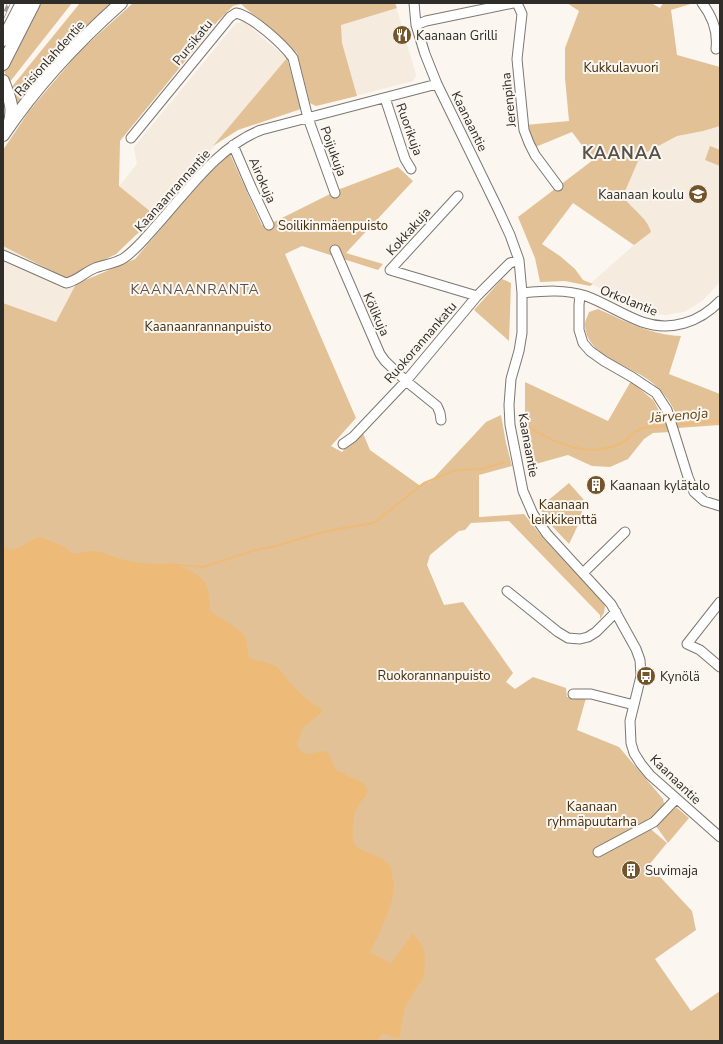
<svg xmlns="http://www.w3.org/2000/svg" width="723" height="1044" font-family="'Nunito Sans',sans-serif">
	<rect width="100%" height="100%" fill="#fbf6ef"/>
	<path fill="#f5ebde" d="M353,3h42l21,72 -3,6 -97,25 -6,-3 -9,-37z
		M244,22l43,36 -131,158 -37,-30 18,-22 -3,-17 102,-124z
		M720,97v185l-18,19 -18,11 -20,3 -19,-3 -51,-27 -3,-2 43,-38 -25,-17 32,-75z
		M3,246l73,38 -20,38 -53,-19z"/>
	<path fill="#e3c196" d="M42,3h30l-63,80 -5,-12 29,-55z
		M80,3h32c-35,31 -66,66 -95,103l-7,-17z
		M133,3h262l2,5 -56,17 1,18 15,53 -41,10 -6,-3 -13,-50 -56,-49 -8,2 -16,16 -97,119 -1,45 37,30 -40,38 -49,25 -64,-33v-96l26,-39 51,-60z
		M567,3h84l9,5 3,-5h31l-23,7 6,45 43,12v59l-17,5 -26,5 -30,16 -9,9 -15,35c9,14 24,21 28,36l-17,13 -61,-42 -31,41 18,12 15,13 8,11 10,4 -3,2 -25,-5 -25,1 -5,-24 -17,-41 75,-57 -21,-28 -39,16 -8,-23 44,-4 -4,-43v-30l14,-37z
		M287,58l14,51 -63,21 -25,16z
		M710,146l10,4v16l-15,-6z
		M230,154l32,71 10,-2 68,-34 58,-22 15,14 -67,72 37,11 -5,6 -76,-24 -17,8 71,164 -25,28 11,6 20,-21 8,19 49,35 11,-3 56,-60 15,-7 5,28 6,23 -33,9v42l45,-3 19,24 27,29 28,28 1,3 6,8 -1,7 -4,6v-4l-91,-94 -38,2 -6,7 -6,1 -29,24 -3,10 17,40 19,-3 50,71 -7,9 9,7 18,-12 33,11 1,9 19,1 -9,32 42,17 44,52 1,5 -18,21 21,18 -18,22 43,46 4,19 -41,29 36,52 29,-20v50h-717v-738l53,19 20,-38 59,-25 74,-86z
		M502,279l9,4 -2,58 -35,-31z
		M598,309c27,12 53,26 83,27l-12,38 51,20v31l-42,3c-2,-6 -2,-13 -4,-18 -5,-11 -15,-22 -24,-29 -19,-15 -66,-26 -65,-57 0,-4 3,-8 4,-12z
		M631,381l23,20 16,31 -17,1 -9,6 -16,20 -18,8 -18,-1 -24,-11 -36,10 -7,-47v-36l83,39z
		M569,483l15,17 -4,21 -11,23 -17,-18 -13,-18z
		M676,807l13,11 -21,25 -12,-17z"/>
	<path fill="#edba77" d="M40,537c7,3 15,6 23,9 3,2 6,6 10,7 5,2 11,-2 18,-2 13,0 25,8 38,10 25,6 53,-2 73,18 8,7 7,22 8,32 9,7 29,16 35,26 3,6 1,13 5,21 9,4 19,4 27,9 5,4 8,10 12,15 10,11 21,21 34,28l-3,4 -17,13 -6,18c9,17 16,5 29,6l4,6 4,10 3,4 8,2 4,4 14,5 5,9c-2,6 -7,10 -10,15 -5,6 -6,26 -5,34 1,14 31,11 39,30 -1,6 2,11 2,16 -2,24 -14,45 -24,66l21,12 22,-31 10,14 2,10 -1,19 -19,30 -6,33 -17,-6 -4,8h-375v-496l2,1 5,4c11,0 18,-11 30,-13z"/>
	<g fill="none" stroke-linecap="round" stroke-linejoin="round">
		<path stroke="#edba77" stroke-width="2" d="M675,425l45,-4
			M530,428c27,16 60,31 91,15 7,-3 13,-12 20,-14 8,-3 19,-2 28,-3
			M167,564l36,3 53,-17 19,-4 41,-12 22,-5 36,-6 50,-40 32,-13 26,-1 22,-7"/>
		<defs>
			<path id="minor" d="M414,3l2,22 9,29 12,30 61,125 12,26 9,25 3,33v40l-3,18 -8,28 -2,26 1,20 13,66 10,23 14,20 64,70 25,45 4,11 1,16 -11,45 1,22 3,10 7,11 9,11 70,62
				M517,3l5,11 -5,45 7,71 5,13 6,12 23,31
				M702,3c11,14 16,29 14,46
				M416,25l10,-4 87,-18
				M385,98l20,61 6,10
				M131,138l99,-121 6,-4c16,3 47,31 57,45l15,60 27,75
				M233,145l19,44 17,36
				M458,196l-68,74 87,26
				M335,250l45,104 5,7 21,20 31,25 3,7 1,7
				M3,255l63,28c11,-2 19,-11 29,-15 10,-4 20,-4 29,-10 13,-9 22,-21 32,-32 31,-34 61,-79 105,-96l176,-46
				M522,293c22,-2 44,-4 64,3 19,7 37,19 56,26 29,10 58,0 78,-21
				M580,295l-1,10v25l4,13 7,8 14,10 28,16 24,16 11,17 21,67 6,15 10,9 16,5
				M343,444l10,-7 53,-56 71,-85 33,-33 9,-3
				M583,573l42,-41
				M507,591l51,41 10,6 12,1 8,-2 8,-5 20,-20
				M720,602l-33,42 13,6 20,17
				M573,694h18l43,11
				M598,852l56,-30 22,-23"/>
			<path id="major" d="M3,40l19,-37
				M3,64l31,-61
				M3,81c6,16 12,27 6,44
				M3,135c33,-49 74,-93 118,-132"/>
		</defs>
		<use href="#minor" stroke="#7c7771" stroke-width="11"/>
		<use href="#major" stroke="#7c7771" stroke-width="14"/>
		<use href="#minor" stroke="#fff" stroke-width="9"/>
		<use href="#major" stroke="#fff" stroke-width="12"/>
		<defs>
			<path id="rail" d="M3,17l6,-14"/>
		</defs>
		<use href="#rail" stroke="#9f9b96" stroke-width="3.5"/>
		<use href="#rail" stroke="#fbf6ef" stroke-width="2" stroke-dasharray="6" stroke-linecap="butt"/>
	</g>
	<defs>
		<symbol id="restaurant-disc" viewBox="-11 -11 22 22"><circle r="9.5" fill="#74552b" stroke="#fbf6ef"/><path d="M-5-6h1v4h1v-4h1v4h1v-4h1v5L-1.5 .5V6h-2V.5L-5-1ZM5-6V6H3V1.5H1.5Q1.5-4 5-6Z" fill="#fff"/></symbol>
		<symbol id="school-disc" viewBox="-11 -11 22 22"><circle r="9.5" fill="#74552b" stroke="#fbf6ef"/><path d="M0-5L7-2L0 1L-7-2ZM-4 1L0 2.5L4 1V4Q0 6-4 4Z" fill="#fff"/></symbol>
		<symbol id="building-disc" viewBox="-11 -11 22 22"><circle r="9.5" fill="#74552b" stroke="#fbf6ef"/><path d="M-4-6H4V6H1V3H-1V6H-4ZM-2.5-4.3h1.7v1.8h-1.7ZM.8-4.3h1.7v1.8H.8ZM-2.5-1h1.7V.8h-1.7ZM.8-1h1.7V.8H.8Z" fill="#fff"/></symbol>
		<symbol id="bus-disc" viewBox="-11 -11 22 22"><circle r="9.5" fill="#74552b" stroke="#fbf6ef"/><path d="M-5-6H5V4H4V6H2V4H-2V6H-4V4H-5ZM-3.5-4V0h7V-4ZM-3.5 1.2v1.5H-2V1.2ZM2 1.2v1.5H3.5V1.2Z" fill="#fff"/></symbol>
	</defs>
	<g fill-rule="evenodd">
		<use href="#restaurant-disc" x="391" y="24" width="22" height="22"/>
		<use href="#school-disc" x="687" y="183" width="22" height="22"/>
		<use href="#building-disc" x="585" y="474" width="22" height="22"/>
		<use href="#bus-disc" x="635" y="665" width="22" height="22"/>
		<use href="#building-disc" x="620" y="859" width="22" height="22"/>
	</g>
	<g text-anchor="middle" stroke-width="4" stroke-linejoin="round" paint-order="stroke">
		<g font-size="13" fill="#2f2d2a" stroke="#fbf6ef" text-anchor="start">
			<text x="416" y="40">Kaanaan Grilli</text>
			<text x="684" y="199" text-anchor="end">Kaanaan koulu</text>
			<text x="610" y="490">Kaanaan kylätalo</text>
			<text x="660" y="681">Kynölä</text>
			<text x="645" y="875">Suvimaja</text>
		</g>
		<g font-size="13" fill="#2f2d2a" stroke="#fbf6ef">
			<text transform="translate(192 42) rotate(-51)" y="5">Pursikatu</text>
			<text transform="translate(49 58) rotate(-48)" y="5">Raisionlahdentie</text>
			<text transform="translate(508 100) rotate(-96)" y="5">Jerenpiha</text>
			<text transform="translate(470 121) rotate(64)" y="5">Kaanaantie</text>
			<text transform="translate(410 129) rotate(70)" y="5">Ruorikuja</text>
			<text transform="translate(334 151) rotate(70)" y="5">Poijukuja</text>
			<text transform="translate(263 180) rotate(66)" y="5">Airokuja</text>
			<text transform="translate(172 190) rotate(-48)" y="5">Kaanaanrannantie</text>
			<text transform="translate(408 231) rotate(-48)" y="5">Kokkakuja</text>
			<text transform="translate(629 300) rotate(22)" y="5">Orkolantie</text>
			<text transform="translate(377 314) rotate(66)" y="5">Kölikuja</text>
			<text transform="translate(420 342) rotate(-49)" y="5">Ruokorannankatu</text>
			<text transform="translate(529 445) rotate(80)" y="5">Kaanaantie</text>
			<text transform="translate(676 779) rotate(44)" y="5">Kaanaantie</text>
		</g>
		<g font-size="13" fill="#432e10" stroke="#fbf6ef">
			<text x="621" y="72">Kukkulavuori</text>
			<text x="333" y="230">Soilikinmäenpuisto</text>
			<text x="208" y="331">Kaanaanrannanpuisto</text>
			<text x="564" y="509">Kaanaan<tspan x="564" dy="15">leikkikenttä</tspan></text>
			<text x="434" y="680">Ruokorannanpuisto</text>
			<text x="592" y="811">Kaanaan<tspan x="592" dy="15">ryhmäpuutarha</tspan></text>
		</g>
		<g font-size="14" letter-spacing="1" fill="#56514c" stroke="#fbf6ef">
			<text x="195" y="294">KAANAANRANTA</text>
		</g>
		<g font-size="14" font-style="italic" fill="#664510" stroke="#fbf6ef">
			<text transform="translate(679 415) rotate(-5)" y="5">Järvenoja</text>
		</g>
		<g font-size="17" font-weight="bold" letter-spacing="1" fill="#56514c" stroke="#fbf6ef">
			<text x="622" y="159">KAANAA</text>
		</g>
	</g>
	<rect width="723" height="1044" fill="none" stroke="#2f2d2a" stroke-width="8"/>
</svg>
